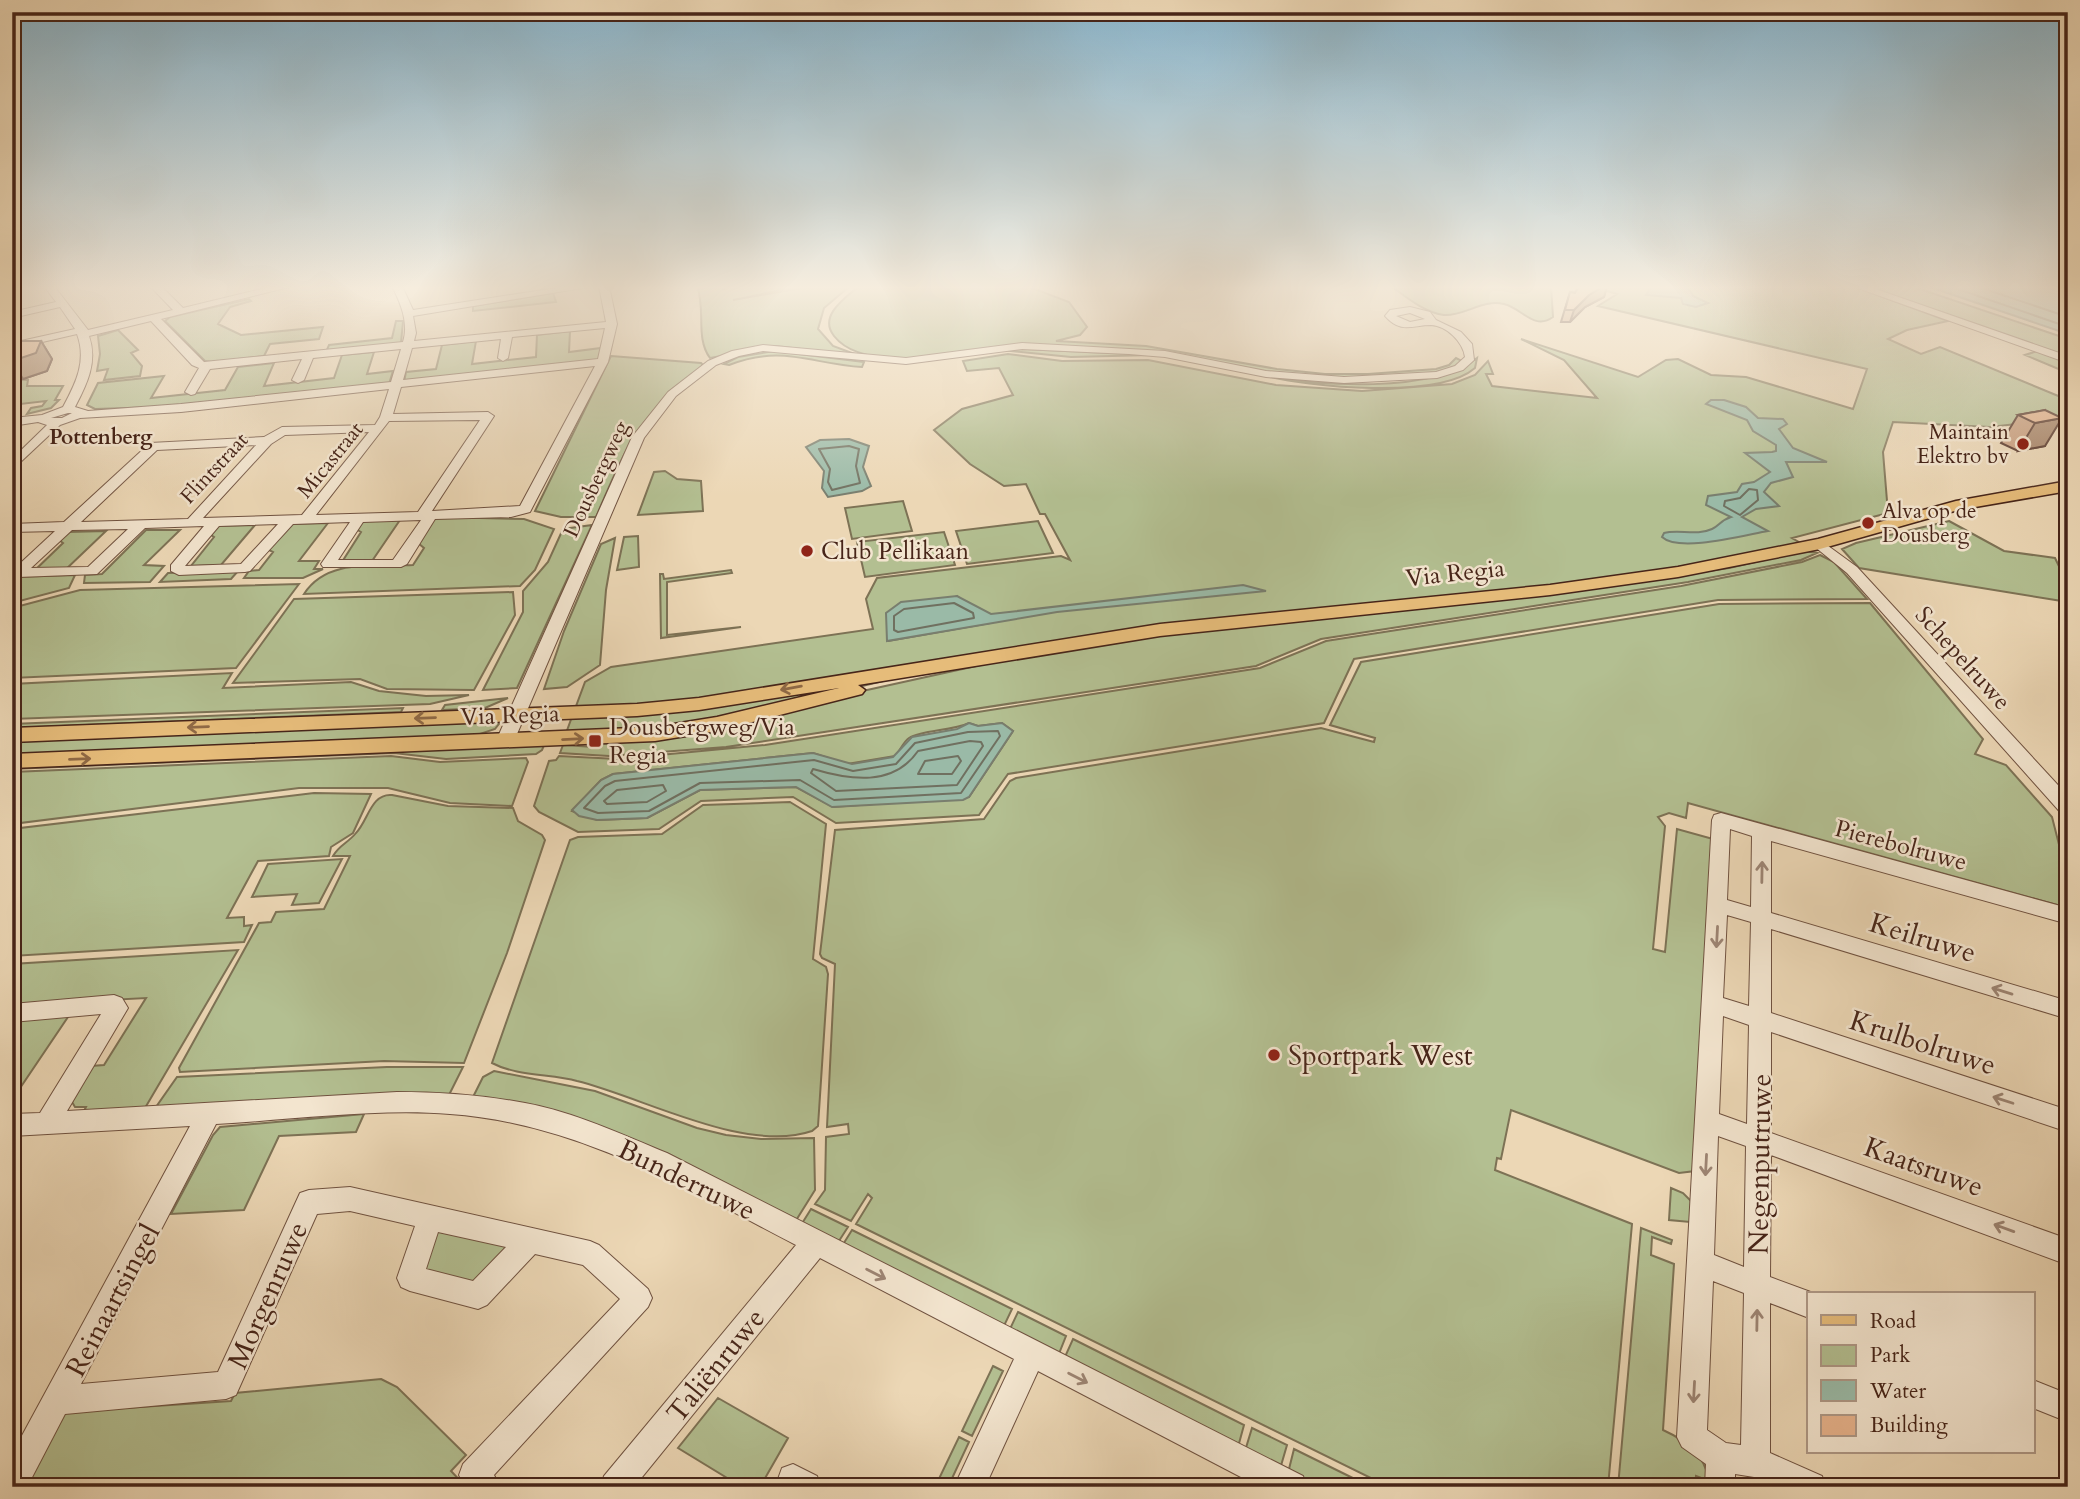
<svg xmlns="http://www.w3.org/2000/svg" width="2080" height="1499" font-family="Cardo,serif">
	<rect width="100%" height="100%" fill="#ecd7b5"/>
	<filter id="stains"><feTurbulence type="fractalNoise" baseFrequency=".00286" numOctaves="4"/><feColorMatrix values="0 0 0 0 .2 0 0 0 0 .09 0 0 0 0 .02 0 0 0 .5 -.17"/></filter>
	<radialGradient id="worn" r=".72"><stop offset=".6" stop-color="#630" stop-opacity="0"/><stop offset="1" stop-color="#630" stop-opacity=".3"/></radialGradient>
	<path fill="#b3bf91" stroke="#7d7255" stroke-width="2" fill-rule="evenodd" d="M697,286h24l3,4 -2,-4h80l-69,14 79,-14h38l-26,22 -6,21 15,17 27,10 -84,-10 -66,12c-15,-20 -4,-49 -13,-72z
		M859,286h168l42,16 18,25 -7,8 -24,6 90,5 131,23 48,5h43l68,-5 13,-4 7,-7 8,4c-18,12 -41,12 -62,13 -42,3 -84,4 -126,-2 -41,-5 -80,-15 -121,-18 -38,-3 -77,-10 -116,-10 -49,-1 -170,36 -205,-9 -16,-20 11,-38 25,-50z
		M1391,286h160l2,31c-19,14 -31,-9 -49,-13 -22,-5 -39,12 -60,11 -19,-2 -38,-18 -53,-29z
		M1591,286h262l95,35 -41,9 -19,9 33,15 19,-7 128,53v18l-78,9 -97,-5 -10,30 5,61 -96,25 12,7 -156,27 -142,19 -274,26 -542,85 -115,7 10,-27 26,-15 262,-38 -7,-30 11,-21 184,-22 9,4 -25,-46h-5l-14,-30 -22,2 -34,-22 -36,-34 28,-21 51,-14 -14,-27 -32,3 -4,-10 45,-7 54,7 86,-1 128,25 86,6 90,-7 23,-9 13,-14 5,13h-7l6,12 105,12 -33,-38 -43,-21 117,38 28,-17 12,-1 33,16 35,2 107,32 14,-40 -269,-63 19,-12zM957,596l34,27 -103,18z
		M1865,286h46l157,53v34l-43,-18 19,-6z
		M553,293l3,9 -83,9v-5z
		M249,299l2,2 -21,6 -12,17 23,11 82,-8 -4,12 -49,5 -6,12 -53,6 -6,-1 -40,-40 5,-4z
		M396,321h7l-2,22 -75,9 3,-7 63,-7z
		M118,330l20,20 -7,3 11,13 -2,10 -36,4 4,-11 -11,2 3,-17 -2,-18z
		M570,331l-1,21 32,-4 -3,13 -194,21 2,-10 30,-3 6,-24 34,-4 -4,23 64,-7 1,-22z
		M1022,349l131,6 -82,2 -70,-7z
		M774,351l90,11 -2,5c-51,-3 -80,-23 -133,-2l-5,-1 14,-7z
		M374,352l-7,22 26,-3 -4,13 -228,23 -66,2 -8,-4 11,-22 66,-7 -13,22 74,-8 13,-23 36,-4 -10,23 70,-8 8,-23z
		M611,356l90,7 3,3c-66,49 -76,77 -108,151h-35l-26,-6z
		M1477,358l-2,10c-37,32 -167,19 -213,7 56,11 169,19 215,-17z
		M12,379l16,1 -1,6h36l-8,14h4l-8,8 -24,6 4,-6 11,-2 4,-5 -34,4z
		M665,471l12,8 24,2 2,30 -65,4 16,-43z
		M903,501l9,30 -60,8 -7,-31z
		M438,517l86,2 30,10 -19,41 -15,16 -216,8c23,-36 71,-27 109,-29l11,-17 -6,-5 15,-24z
		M400,520l-28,41 -30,1 19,-30 -7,-4 5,-7z
		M1038,521l15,32 -86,11 -11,-33z
		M1949,521l55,30 51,7 13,27v17l-209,-34 -17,-19 14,-6z
		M328,523l-29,38h20l-5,8h9l-20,9h-59l5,-7 10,-1 14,-18 -6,-3 21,-25z
		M255,525l-34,40 -30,1 23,-29 -6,-4 6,-7z
		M592,525l-75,163 -34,2 40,-78v-21l25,-29 15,-33z
		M146,530h34l-36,35 20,1 -14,16 -66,1 1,-8 17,-1z
		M106,531l-43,41 -31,1 31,-30 -4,-3 8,-8z
		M944,532l11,33 -90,12 -8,-35z
		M638,536l1,31 -22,3 7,-33z
		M615,538l-9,52 -6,75 -33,22 -23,2 20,-58 37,-87z
		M1805,551l12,2 -16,7 -113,22 -367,57 -65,27 -530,81 -117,9 -49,-3 3,-8 31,2 2,-6 262,-49 159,-35 144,-23 487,-54 81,-12z
		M1820,555l14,7 33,37 -149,1 -364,59 -30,64 -316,51 -29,41 -143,8 -43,-26 -92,4 -42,28 -81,3 -39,-20 -5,-6 15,-45 7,-1 3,-4 59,3 147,-14 495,-77 66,-27 355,-55 121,-24zM1002,723l11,8 -44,66 -136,10 -37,-20 -96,3 -53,28 -50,2 -25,-9 29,-31 12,-6 200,-21 34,11 48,-8c5,-5 8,-14 14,-18 13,-8 43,-7 60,-15l9,3z
		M731,570l1,3 -65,9v53l74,-8 -80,11 -1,-64h3l1,5z
		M238,571l-7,8 -71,3 8,-9z
		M75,575l-6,13 -57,15v-26z
		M299,584l-63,84 -224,10v-70l68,-18z
		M513,592l2,23 -41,75 -87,-1 -27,-10 -127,4 61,-84z
		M1870,603l113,136 -8,15 31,11 46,52 16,63v28l-380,-105 -2,15 -17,-5 -11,4 7,9 -12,123 12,3 12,-123 36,10 -18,332 -16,2 -168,-63 -10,49 -4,-1 -2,12 137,54 -24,263h-219l-533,-263 16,-26 -4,-4 -17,27 -36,-17 10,-14 1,-53 23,-3 -1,-10 -21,3 8,-163 -13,-6 -2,-4 15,-124 149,-11 26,-38 6,-3 305,-50 53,14 1,-4 -45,-13 31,-63 358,-58z
		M925,671l-213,51 -147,14 8,-22z
		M232,673l-9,15 128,-6 28,9 47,5 43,-1 -39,9 -418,15v-35z
		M508,698l-23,10 -43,2 3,-5z
		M403,708l-2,4 -389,16v-4z
		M502,720l-7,9 -24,8 -459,21v-21z
		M545,743l-3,7 -6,4 -90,5 -52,-6 -382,16v-4z
		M391,756l49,6 86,-4 2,4 -16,44 -62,-3 -62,-15h-89l-287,36v-52z
		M314,793l57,1 -18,39 -22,14 -2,9 -71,5 -31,57 17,-1v9l8,-1 -8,17 -232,14v-127z
		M392,795l56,11 65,2 5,13 24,14 3,5 -38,113 -43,110 -80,-2 -204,11 -1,-4 80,-145 12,-1 5,-10 48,-3 26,-53h-17c6,-11 15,-13 23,-23 12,-12 15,-40 36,-38z
		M790,802l36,22 -13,135 13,8 2,7 -10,152 -6,5c-67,23 -169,-34 -235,-50 -26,-7 -61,-5 -85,-18l78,-223 8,-3 84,-3 41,-29z
		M342,859l-23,44 -27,2 5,-11 -45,3 16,-33z
		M238,950l-93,158 -61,3 2,-4h-11l-3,-5 19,-36 13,-1 42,-67 -134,7v-41z
		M70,1014l-58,86v-83z
		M387,1067h76l-15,30 -292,10 21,-30z
		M494,1071l101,20 102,37 29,7 35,4 53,-1 1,52 -20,32 -323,-123 11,-22z
		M364,1114l-8,18 -77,4 -35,74 -73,4 42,-79 7,-8z
		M1671,1188l12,5 10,10 -3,19 -21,-2z
		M811,1209l37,18 -11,17 -36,-19z
		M1641,1228l31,12 -1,4 -19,-7 -1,18 23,9 -11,166c24,11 42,25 46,51l-13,-5 -1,11h-77z
		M852,1230l160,79 -9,19 -161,-82z
		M436,1231l79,17 -37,37 -51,-12 -2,-7z
		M1018,1312l48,24 -8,20 -49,-25z
		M1073,1339l171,86 -6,22 -174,-88z
		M993,1366l10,5 -31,65 -10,-5z
		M381,1379l16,8 69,68 -15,16 15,16h-443l40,-75 168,-11 4,-8z
		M718,1398l70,40 -28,49h-18l-64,-39z
		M1252,1428l35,17 -7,24 -35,-18z
		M959,1437l10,5 -21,45h-13z
		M1294,1449l77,38h-56l-27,-14z"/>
	<path fill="#9abaa7" stroke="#797e6e" stroke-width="2" d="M1638,286h49l6,10 15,7 -12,4 -13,-3 -2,-6 -35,-3 4,-6z
		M1927,286h141v48z
		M1724,400l22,7 12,11 25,1 4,5 -8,5 14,19 34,14h-41l7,15 -22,6 -7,9 15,14 -23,3 -14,8 26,14c-23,4 -89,22 -106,6l2,-4c14,-4 33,3 48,-4 7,-3 9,-9 19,-12l-25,-12 2,-9 29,-4 5,-8 12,-2 16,-10 -25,-19 27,-1 4,-1v-6l-23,-14 -6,-11 -41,-16 5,-4z
		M849,439l20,7 -6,21 8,19 -9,5 -34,6 -6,-9 2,-17 -18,-24 14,-7z
		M1243,585l23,6 -209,21 -170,29 -1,-28 15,-11 56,-6 34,18z
		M969,723l9,3 24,-3 11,8 -44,66 -6,3 -131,7 -36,-20 -96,3 -53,28 -50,2 -18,-4 -7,-6 29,-30 12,-6 200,-21 39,11 41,-7 19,-20 45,-8z"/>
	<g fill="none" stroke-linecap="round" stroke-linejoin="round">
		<path stroke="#707060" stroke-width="2" d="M1949,286l119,41
			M1976,286l92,31
			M849,446l10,3 -3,17 4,17 -28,7 -4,-8 2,-13 -11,-20z
			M1749,489l8,1 1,10 -18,15 -16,-9 1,-5 15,-3z
			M954,603l19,10 1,5 -76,14 -4,-2v-14l10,-7z
			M998,731l2,5 -39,57 -127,7 -34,-20 -100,3 -51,28 -51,2 -14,-5 21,-22 10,-5 199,-21 39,11 43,-7 19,-21 53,-11z
			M970,741l11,1 2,4 -26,39 -121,6 -25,-18 2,-4c37,11 80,18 105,-18z
			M958,756l3,5 -9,13h-34l7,-13z
			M663,785l3,6 -19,11 -40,2 -3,-3 13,-11z"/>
		<defs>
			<path id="minor" d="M44,286h10l34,44 85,-20 -23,-24h11l22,22 91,-22h19l-132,33 43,43 199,-20c6,-19 -2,-38 -11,-56h10l11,24 156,-24h26l-182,30 3,17 -2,8 192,-19 -7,-36h10l8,38 -9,38 -78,150 -19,5 -76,2 -28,45 -6,3h-78l-2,-3 29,-42 -57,2 -43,47 -5,1 -66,3 -8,-4v-6l33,-39 -59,2 -48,46 -79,3 -6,-2 1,-5 42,-39 -43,1v-8l52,-2 86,-79 114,-6 18,-10 93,-2 5,-8 9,-28 -208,23 -101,6 -20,7 -48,45v-11l35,-34 -9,-3 -26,4v-8l30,-3 21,-8c13,-24 24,-46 14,-73l-65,15v-6l63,-14 -15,-22 -48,11v-6l44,-10zM151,321l41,44 7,3 -14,24 6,3 4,-1 15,-25 92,-10 -10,21 6,3 6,-3 9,-22 88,-9 -10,33 -210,22 -93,7 -13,-4c12,-23 23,-45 14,-71zM605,328l-7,31 -195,21 9,-32 89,-9 -3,19 5,3 5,-3 4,-21zM595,366l-75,140 -88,5 62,-95 -6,-4 -95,2 8,-27zM68,413h4l-10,5h-11zM480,420l-62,92 -102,3 73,-94zM369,432l-67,83 -99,3 68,-74 14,-9zM256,445l-68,74 -107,3 76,-72zM421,520l-28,40h-55l25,-38zM278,524l-37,40 -56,2 34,-40zM128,529l-40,38 -57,1 41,-38z
				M1852,286h15l201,70v7z
				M1410,307l20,5 6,8 25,12 11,12 2,16 -11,10 -26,8 -93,5 -78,-6 -101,-20 -36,-3 -107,-5 -116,15 -143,-13 -24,5 -23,9 -40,31 -32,42 -130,303 -9,6 -9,-6 136,-304 36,-45 40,-31 24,-10 31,-6 143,13 116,-15 143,8 101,20 78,6 92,-5 19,-6 10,-9c-2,-15 -18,-31 -34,-32 -19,0 -30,9 -46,-9l5,-6zM1410,313l15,6 -15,3 -14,-6z
				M1820,540l37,27 211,229v18l-7,-1 -214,-240 -32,-26v-6z
				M1721,813l347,95v16l-297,-83v72l297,88v18l-297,-90v84l297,97v22l-297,-100v101l297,106v26l-297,-110 -1,122 46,17h-7v24l-39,-15v150l52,23 4,11h-50l-22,-10 -19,-3v13h-30l1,-23 -24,-17 -5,-10 35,-617 2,-5zM1730,829l22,7 -1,71 -24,-7zM1727,915l24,7 -2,84 -26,-8zM1723,1016l26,9 -2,99 -28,-10zM1718,1136l28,10 -2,121 -30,-12zM1713,1281l31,12 -3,152 -15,-2 -19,-13z
				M114,995l8,3 6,10 -61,103 330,-19c43,0 85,3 128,11 49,9 96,31 142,50l636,323 4,11h-47l-222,-116 -53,116h-31l60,-128 -194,-101 -186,229h-34l4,-11 192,-231c-110,-57 -219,-122 -346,-131 -73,-6 -160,6 -234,10l-135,260 137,-12 82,-179 9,-3 41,-3 240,54 9,4 49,44 4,9 -4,9 -154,168 6,12h-35l-6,-12 4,-11 157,-165 -37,-34 -48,-11 -48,51 -9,4 -68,-18 -9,-4 -4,-9 18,-52 -65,-15 -33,3 -81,181 -10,4 -161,15 -38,73h-15v-33l178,-328 -178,10v-22l28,-1 61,-99 -89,8v-18zM438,1232l68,15 -33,34 -47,-12z
				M2033,1380l35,14v28l-35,-14z
				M793,1464l24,12 4,11h-40l-3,-8 4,-11z"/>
			<path id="major" d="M2068,481v10l-110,19 -138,39 -142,28 -128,18 -390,41 -302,49 7,5 -3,4 -145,37 -62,10 -643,27v-14l643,-27 62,-10 122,-29 -140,22 -62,6 -625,26v-14l625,-24 62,-6 461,-74 390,-39 128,-18 140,-28 138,-38z"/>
		</defs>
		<use href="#minor" stroke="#705240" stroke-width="2"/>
		<use href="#major" stroke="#472519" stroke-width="3"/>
		<use href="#minor" fill="#f3e5cf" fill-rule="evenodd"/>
		<use href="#major" fill="#e6bc7a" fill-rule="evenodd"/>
	</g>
	<path fill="#c69978" stroke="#472519" stroke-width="2" d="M1579,286h28l-3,11 -19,10 -15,15h-9l9,-30 5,1z
		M41,341l11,18 -5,12 -24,8 -11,-1v-35z
		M2045,410v36l-27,5 -17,-8 17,-28z"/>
	<path fill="#a17d61" stroke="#472519" stroke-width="2" d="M1604,286h3l-3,11 -19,10 -15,15 4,-12 15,-15z
		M41,341l11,18 -5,12 -24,8 -11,-18z
		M2062,418l-17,28 -27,5 17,-28z"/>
	<path fill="#e6b28b" stroke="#472519" stroke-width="2" d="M1579,286h25l-15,9 -15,15h-9l5,-18 5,1z
		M20,341h21l-5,12 -24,8v-18z
		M2045,410l17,8 -27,5 -17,-8z"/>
	<defs><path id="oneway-shaft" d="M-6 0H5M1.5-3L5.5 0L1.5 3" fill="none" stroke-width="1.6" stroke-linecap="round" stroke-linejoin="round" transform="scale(1.75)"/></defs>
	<g stroke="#8f6945">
		<use href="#oneway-shaft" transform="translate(791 688) rotate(170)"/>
		<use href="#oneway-shaft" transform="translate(425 718) rotate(178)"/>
		<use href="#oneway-shaft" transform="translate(198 727) rotate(178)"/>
		<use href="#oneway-shaft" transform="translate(573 739) rotate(-3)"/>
		<use href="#oneway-shaft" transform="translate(80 759) rotate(-2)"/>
	</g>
	<g stroke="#9d8574">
		<use href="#oneway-shaft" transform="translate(1762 872) rotate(-89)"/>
		<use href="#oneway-shaft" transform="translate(1717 937) rotate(93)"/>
		<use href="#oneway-shaft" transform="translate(2002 991) rotate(-163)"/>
		<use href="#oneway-shaft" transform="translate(2003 1100) rotate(-162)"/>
		<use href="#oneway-shaft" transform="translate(1706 1165) rotate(93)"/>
		<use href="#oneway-shaft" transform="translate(2004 1228) rotate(-160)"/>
		<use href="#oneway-shaft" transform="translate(876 1274) rotate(27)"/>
		<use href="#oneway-shaft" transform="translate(1757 1320) rotate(-89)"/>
		<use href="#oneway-shaft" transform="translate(1078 1378) rotate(27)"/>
		<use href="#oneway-shaft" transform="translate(1694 1392) rotate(93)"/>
	</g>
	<linearGradient id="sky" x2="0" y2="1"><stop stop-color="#89b6ce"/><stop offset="0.58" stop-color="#f6edde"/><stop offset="1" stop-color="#f6edde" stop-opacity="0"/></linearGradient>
	<rect width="2080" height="496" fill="url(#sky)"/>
	<g fill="#8f2418" stroke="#f3e5cf" stroke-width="2.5">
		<circle cx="2023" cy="444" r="7"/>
		<circle cx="1868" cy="523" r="7"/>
		<circle cx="807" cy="551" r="7"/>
		<rect x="588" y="734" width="14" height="14" rx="3.5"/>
		<circle cx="1274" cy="1055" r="7"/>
	</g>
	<g text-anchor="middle" stroke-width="5" stroke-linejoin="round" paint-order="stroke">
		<g font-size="21" fill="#472519" stroke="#f3e5cf" text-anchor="end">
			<text x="2009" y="439">Maintain<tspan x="2009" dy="24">Elektro bv</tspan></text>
			<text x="1882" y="518" text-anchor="start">Alva op de<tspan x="1882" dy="24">Dousberg</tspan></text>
		</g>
		<g font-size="21" font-weight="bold" fill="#472519" stroke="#f3e5cf">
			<text x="101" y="444">Pottenberg</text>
		</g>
		<g font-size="21" fill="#472519" stroke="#f3e5cf">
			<text transform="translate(330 460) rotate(-51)" y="7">Micastraat</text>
			<text transform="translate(214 468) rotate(-47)" y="7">Flintstraat</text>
			<text transform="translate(596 479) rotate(-65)" y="7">Dousbergweg</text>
		</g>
		<g font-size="24" fill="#472519" stroke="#f3e5cf" text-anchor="start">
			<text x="821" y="559">Club Pellikaan</text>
			<text x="609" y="735">Dousbergweg/Via<tspan x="609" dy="28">Regia</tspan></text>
		</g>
		<g font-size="24" fill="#472519" stroke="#f3e5cf">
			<text transform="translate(1455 573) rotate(-6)" y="8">Via Regia</text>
			<text transform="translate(1963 658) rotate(48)" y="8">Schepelruwe</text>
			<text transform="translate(510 715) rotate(-2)" y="8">Via Regia</text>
			<text transform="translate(1901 845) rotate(15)" y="8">Pierebolruwe</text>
		</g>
		<g font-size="28" fill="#472519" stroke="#f3e5cf">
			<text transform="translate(1923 937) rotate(17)" y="10">Keilruwe</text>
			<text transform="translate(1923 1042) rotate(18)" y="10">Krulbolruwe</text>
			<text transform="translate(1759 1164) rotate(-89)" y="10">Negenputruwe</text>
			<text transform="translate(1924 1166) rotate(20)" y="10">Kaatsruwe</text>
			<text transform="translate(687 1179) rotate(26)" y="10">Bunderruwe</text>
			<text transform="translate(267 1295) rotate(-66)" y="10">Morgenruwe</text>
			<text transform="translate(112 1300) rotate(-62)" y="10">Reinaartsingel</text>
			<text transform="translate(715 1365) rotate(-51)" y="10">Taliënruwe</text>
		</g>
		<g font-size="28" fill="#472519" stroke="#f3e5cf" text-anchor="start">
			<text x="1288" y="1065">Sportpark West</text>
		</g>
	</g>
	<rect width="2080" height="1499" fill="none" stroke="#ecd7b5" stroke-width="42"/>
	<rect x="14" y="14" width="2052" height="1471" fill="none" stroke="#472519" stroke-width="3.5"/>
	<rect x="21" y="21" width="2038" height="1457" fill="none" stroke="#472519" stroke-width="2"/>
	<rect x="1807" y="1292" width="228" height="161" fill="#f3e5cf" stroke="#ae9886" stroke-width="2"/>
	<rect x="1821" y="1315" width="35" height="10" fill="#e6bc7a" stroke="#ae9886" stroke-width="2"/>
	<text x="1870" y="1328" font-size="21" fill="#472519">Road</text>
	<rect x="1821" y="1345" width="35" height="21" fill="#b3bf91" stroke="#ae9886" stroke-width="2"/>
	<text x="1870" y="1362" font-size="21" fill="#472519">Park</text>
	<rect x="1821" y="1380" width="35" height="21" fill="#9abaa7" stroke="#ae9886" stroke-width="2"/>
	<text x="1870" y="1398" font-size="21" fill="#472519">Water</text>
	<rect x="1821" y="1415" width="35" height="21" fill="#e6b28b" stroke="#ae9886" stroke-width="2"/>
	<text x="1870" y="1432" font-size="21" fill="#472519">Building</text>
	<rect width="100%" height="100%" filter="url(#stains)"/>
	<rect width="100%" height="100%" fill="url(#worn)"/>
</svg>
